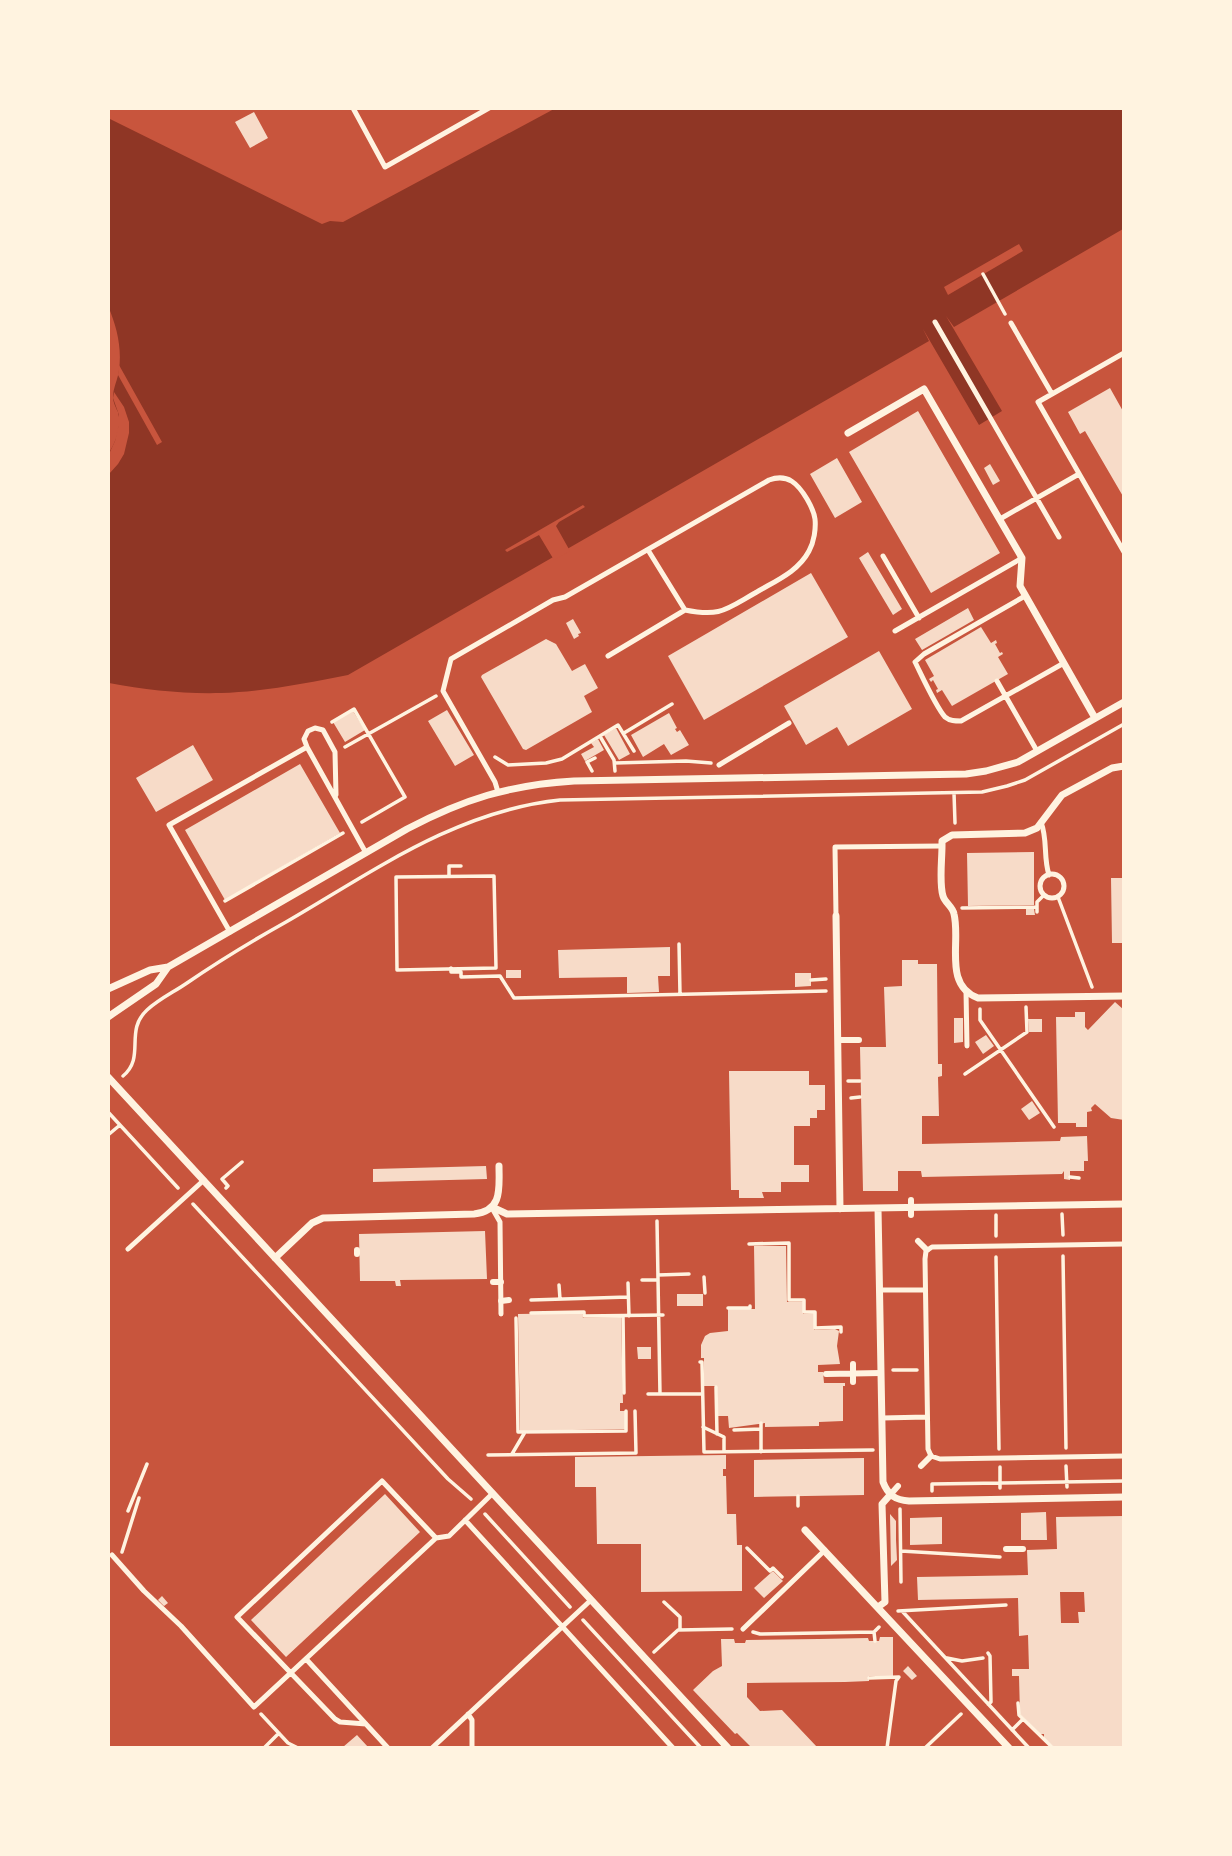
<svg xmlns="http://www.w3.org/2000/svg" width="1232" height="1856" font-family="'Archivo Narrow',sans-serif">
	<rect width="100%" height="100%" fill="#c8553d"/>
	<path fill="#8f3625" d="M554,109h569v120l-169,98 -8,-11 56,95 -23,14 -56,-96 6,12 -581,334c-41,8 -85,17 -127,18 -38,1 -75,-3 -112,-10l-1,-229c8,-12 14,-28 10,-42 -2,-4 -5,-10 -5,-15 0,-9 5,-18 6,-27 3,-22 -2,-43 -11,-64v-188l214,106 8,-3 13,1z"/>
	<path fill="#c8553d" d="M1019,244l4,7 -75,44 -4,-8z
		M119,365l43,77 -5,3 -39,-70z
		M114,392l10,15 5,15v11l-5,21 -6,10 -9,10v-20l6,-13 4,-17v-9l-6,-17z
		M583,505l2,2 -26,15 -3,4 14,25 -16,9 -15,-25 -32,17 -2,-2z"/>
	<path fill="#f7dbc8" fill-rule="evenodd" d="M254,112l14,26 -18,10 -15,-26z
		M1110,388l14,25v85l-39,-67 -5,3 -12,-22z
		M918,411l82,142 -69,40 -82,-141z
		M837,458l25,44 -27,16 -25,-44z
		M990,464l10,17 -7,4 -9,-17z
		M868,552l34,57 -9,6 -34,-57z
		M811,573l37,64 -144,83 -36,-64z
		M968,608l6,12 -52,30 -7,-11z
		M573,619l8,14 -3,1 1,2 -5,3 -8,-16z
		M981,627l10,16 5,-3 1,3 -2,1 5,9 2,-1 1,2 -5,3 10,17 -56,32 -10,-16 -5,3 -1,-3 2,-1 -5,-9 -2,2 -2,-3 5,-3 -9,-16z
		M546,639l10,5 16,27 13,-7 13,24 -14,8 8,16 -66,38 -3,-1 -42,-72 1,-2z
		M879,651l33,58 -64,37 -11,-19 -31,18 -22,-39z
		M447,710l27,45 -19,11 -27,-45z
		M353,711l12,19 -20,12 -12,-20z
		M669,713l8,15 -2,1 2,3 3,-2 9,15 -18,10 -7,-11 -21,13 -12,-22z
		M616,728l14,26 -11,6 -15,-25z
		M598,739l6,11 -19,11 -4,-7 13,-7 -3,-4z
		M193,745l20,35 -57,32 -20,-34z
		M300,764l40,69 -115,67 -40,-70z
		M1034,852v53l-66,1 -1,-53z
		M1111,878h13v65h-12z
		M1026,909h8l1,6h-9z
		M670,947v29h-12l1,16 -32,1v-16l-68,1 -1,-28z
		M902,960h16v4h19l1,100h4v12l-4,1 1,39h-17v28l138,-3 1,-4 26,-1 1,25h-4v10h-14v9l-6,-1v-8l-2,3 -140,3 -1,-6h-23v20h-35l-3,-144h26l-2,-60 18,-1z
		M506,970h15v8h-15z
		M795,973h16v13l-16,1z
		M1115,1002l9,8v110l-13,-2 -16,-14 -4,4 1,3 -5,1v15h-11v-4h-18l-2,-106h19v-5h10v15l3,3z
		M954,1018h9v24l-9,1z
		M1028,1019h14v13h-13z
		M986,1035l8,11 -11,8 -8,-12z
		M729,1071h80v14h16v25h-8v8h-7v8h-16v39h15v17h-28v10h-19l2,6h-25v-8h-8z
		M1032,1101l8,12 -11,7 -8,-11z
		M486,1166l1,13 -114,3v-13z
		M485,1231l2,48 -87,1 1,6h-5l-1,-5h-35l-1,-47z
		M754,1246h32l1,56h16v12l11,-1v17l21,-1 4,2 -2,15 3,18 -22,1v7h5l1,11h21v3h-2v35l-24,1v4l-54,1v-4l-36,5 -1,-12h-10l-1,-30h-13v-28h-3v-13l4,-9 5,-3 18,-2v-22h27z
		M677,1294h26v12h-26z
		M582,1313l1,5 38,-1 2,86h-3v8h5v18l-105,2 -2,-117z
		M637,1347h14v12h-13z
		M726,1455v14h-3v7h3l1,38h9l1,31h5v46l-101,1v-48h-44l-1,-57h-21v-30z
		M864,1458v37l-110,2v-37z
		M385,1494l35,38 -134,125 -35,-37z
		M1046,1512l1,28h-26v-27z
		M890,1514l6,7v19l1,20 -6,6z
		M1124,1516v231h-70l-10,-9v-4h-4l-20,-20 -1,-38h-7v-7h17l-1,-34 -9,1 -1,-38 -100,2 -1,-23 111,-2 -1,-25 30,-1 -1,-32zM1060,1592h24l1,20h-7l1,11h-18z
		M942,1517v27l-32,1v-27z
		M773,1571l10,10 -19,17 -10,-10z
		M162,1596l6,7 -4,3 -6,-6z
		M880,1637h13v39h-24v5l-24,1 -98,1v14l13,14 22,-1 35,37h-66l-14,-14 -2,1 -42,-44 20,-19 9,-5 -1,-27h13l1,4h10l1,-3 73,-1 49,-1 1,3h10z
		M908,1666l9,10 -5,4 -9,-9z
		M357,1735l11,12h-25z"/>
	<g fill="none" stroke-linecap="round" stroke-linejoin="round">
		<path stroke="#fff3e0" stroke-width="3.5" d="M983,274l22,40
			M332,722l22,-13 51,88 -43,25
			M624,733l48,-29
			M601,738l13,22 1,11
			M345,747l91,-51
			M495,757l13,8 38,-2 16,-4 56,-34 16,26
			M615,763l71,-2 25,2
			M592,771l-5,-9 8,-4
			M954,793l1,30
			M449,876v-10h12
			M494,876l2,92 -99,2 -1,-93z
			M1058,897l34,90
			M225,901l118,-68
			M962,908l75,-1
			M1037,912v-10l7,-7
			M679,944l1,50
			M451,968v4h10v5l39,-1 14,22 312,-7
			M811,980l15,-1
			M980,1009v11l74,107
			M965,1074l62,-42 -1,-25
			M123,1076c23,-19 1,-45 24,-66 12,-11 27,-18 40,-27 32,-22 65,-42 99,-61 88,-51 170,-111 274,-122l422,-8 25,-6 18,-6 99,-56
			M848,1081h12
			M851,1098l9,-1
			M108,1112l70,76
			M108,1135l12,-10
			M1070,1177l9,1
			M222,1179l6,7 -2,2
			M222,1179l20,-17
			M193,1204l255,275 23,20
			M1062,1214l1,21
			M996,1215v21
			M657,1221l3,173
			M749,1244l40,-1v57h15v12h11v16l26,-1v5
			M1063,1256l3,192
			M996,1257l3,192
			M658,1275l31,-1
			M704,1277l1,16
			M642,1280h16
			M628,1283l1,33
			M559,1285l1,14
			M531,1300l97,-3
			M728,1308h22v-2
			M531,1313l53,-1v4l79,-1
			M623,1316l1,77
			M516,1318l2,114 108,-1v-20
			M700,1362h2l2,90 169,-2
			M893,1370h24
			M716,1387l1,47
			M648,1394h54
			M761,1423v29
			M703,1427l21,10v14
			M734,1430l27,-1
			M512,1454l13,-22
			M488,1455l148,-2 -1,-42
			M1066,1466l1,21
			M1000,1467v21
			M932,1491v-7l192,-3
			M798,1506v-10
			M900,1509l1,73
			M128,1511l19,-47
			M485,1514l85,93
			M747,1548l23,23 3,-3 9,9
			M901,1551l99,6
			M122,1552l17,-54
			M664,1602l16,15v13
			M898,1611l108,-6
			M902,1611l127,137
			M583,1620l118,128
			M753,1632l7,2 114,-2 5,-5
			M874,1632l1,9
			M654,1652l24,-22 54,-1
			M988,1653l2,3 1,46 -3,2
			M947,1658l15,3 21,-3
			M869,1678l30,-1 -3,4 -9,67
			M1018,1703l1,12 34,33
			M261,1714l27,29 10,5
			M1012,1730l11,-11
			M264,1748l15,-15
			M925,1748l36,-34"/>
		<path stroke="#fff3e0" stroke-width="5" d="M353,108l32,59 104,-59
			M935,322l124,215
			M1011,323l41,71
			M1124,353l-86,49 86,150
			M1000,519l79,-45
			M648,550l37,60
			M883,556l36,62
			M1025,596l-101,58 -9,8c7,14 21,45 30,55 5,4 10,4 16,4l103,-58
			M895,631l127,-73
			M997,681l40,70
			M307,747l-3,-8 4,-8 7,-3 8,2 12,22 1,43
			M719,765l70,-42
			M498,792l-3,-10 -52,-91 8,-32 102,-59 12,-3 204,-117c19,-7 29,4 38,19 4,7 7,12 8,20 1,10 -1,23 -6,32 -11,21 -34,30 -54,42 -30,17 -35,24 -70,17l-77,46
			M1041,822c7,19 2,34 8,53
			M1040 886a12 12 0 1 1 24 0a12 12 0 1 1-24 0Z
			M836,916l-1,-69 107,-1
			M230,932l-61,-107 138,-78 59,106
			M966,991l1,55
			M492,1208l8,14 1,92
			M1124,1244l-192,3 -6,4 -1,8 3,190 3,7 9,3 184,-3
			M128,1249l76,-69
			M879,1290h46
			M882,1418l45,-1
			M465,1520l208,228
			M112,1555l32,36 37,35 73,81 182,-169 13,-2 44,-43
			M743,1629l82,-79
			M306,1659l82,89
			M468,1714l4,6v28
			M366,1724l-26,-2 -5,-3 -98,-102 145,-136 54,57
			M432,1748l159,-148"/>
		<path stroke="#fff3e0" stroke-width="6" d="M838,1040h21
			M911,1200v15
			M918,1241l9,9
			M357,1254v-4
			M493,1282h8
			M501,1301l8,-1
			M853,1364v18
			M826,1374l55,-1
			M921,1466l10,-10
			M890,1495l8,-9
			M1006,1549h17"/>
		<path stroke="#fff3e0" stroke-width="7" d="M848,433l76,-44 98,169 -2,28 75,132
			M1124,766l-12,2 -50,27 -25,33 -12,5 -73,2 -10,6v5c0,14 -3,37 1,50 2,7 10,11 11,18 7,28 -11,71 24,84l146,-2
			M836,916l4,293
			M108,989l42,-19 18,-3
			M108,1017l48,-33 12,-17 239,-138c57,-30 102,-44 167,-48l392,-7 20,-3 32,-9 106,-60
			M108,1077l620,671
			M492,1207l15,7 617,-10
			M878,1208l5,274c5,13 12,18 26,19l215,-4
			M275,1258l37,-35 11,-5 151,-4c29,-3 25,-26 25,-48
			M805,1530l204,218
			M878,1607l7,-5 -3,-98 8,-9"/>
	</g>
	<rect width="1232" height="1856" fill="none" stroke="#fff3e0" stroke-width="220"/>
</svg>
